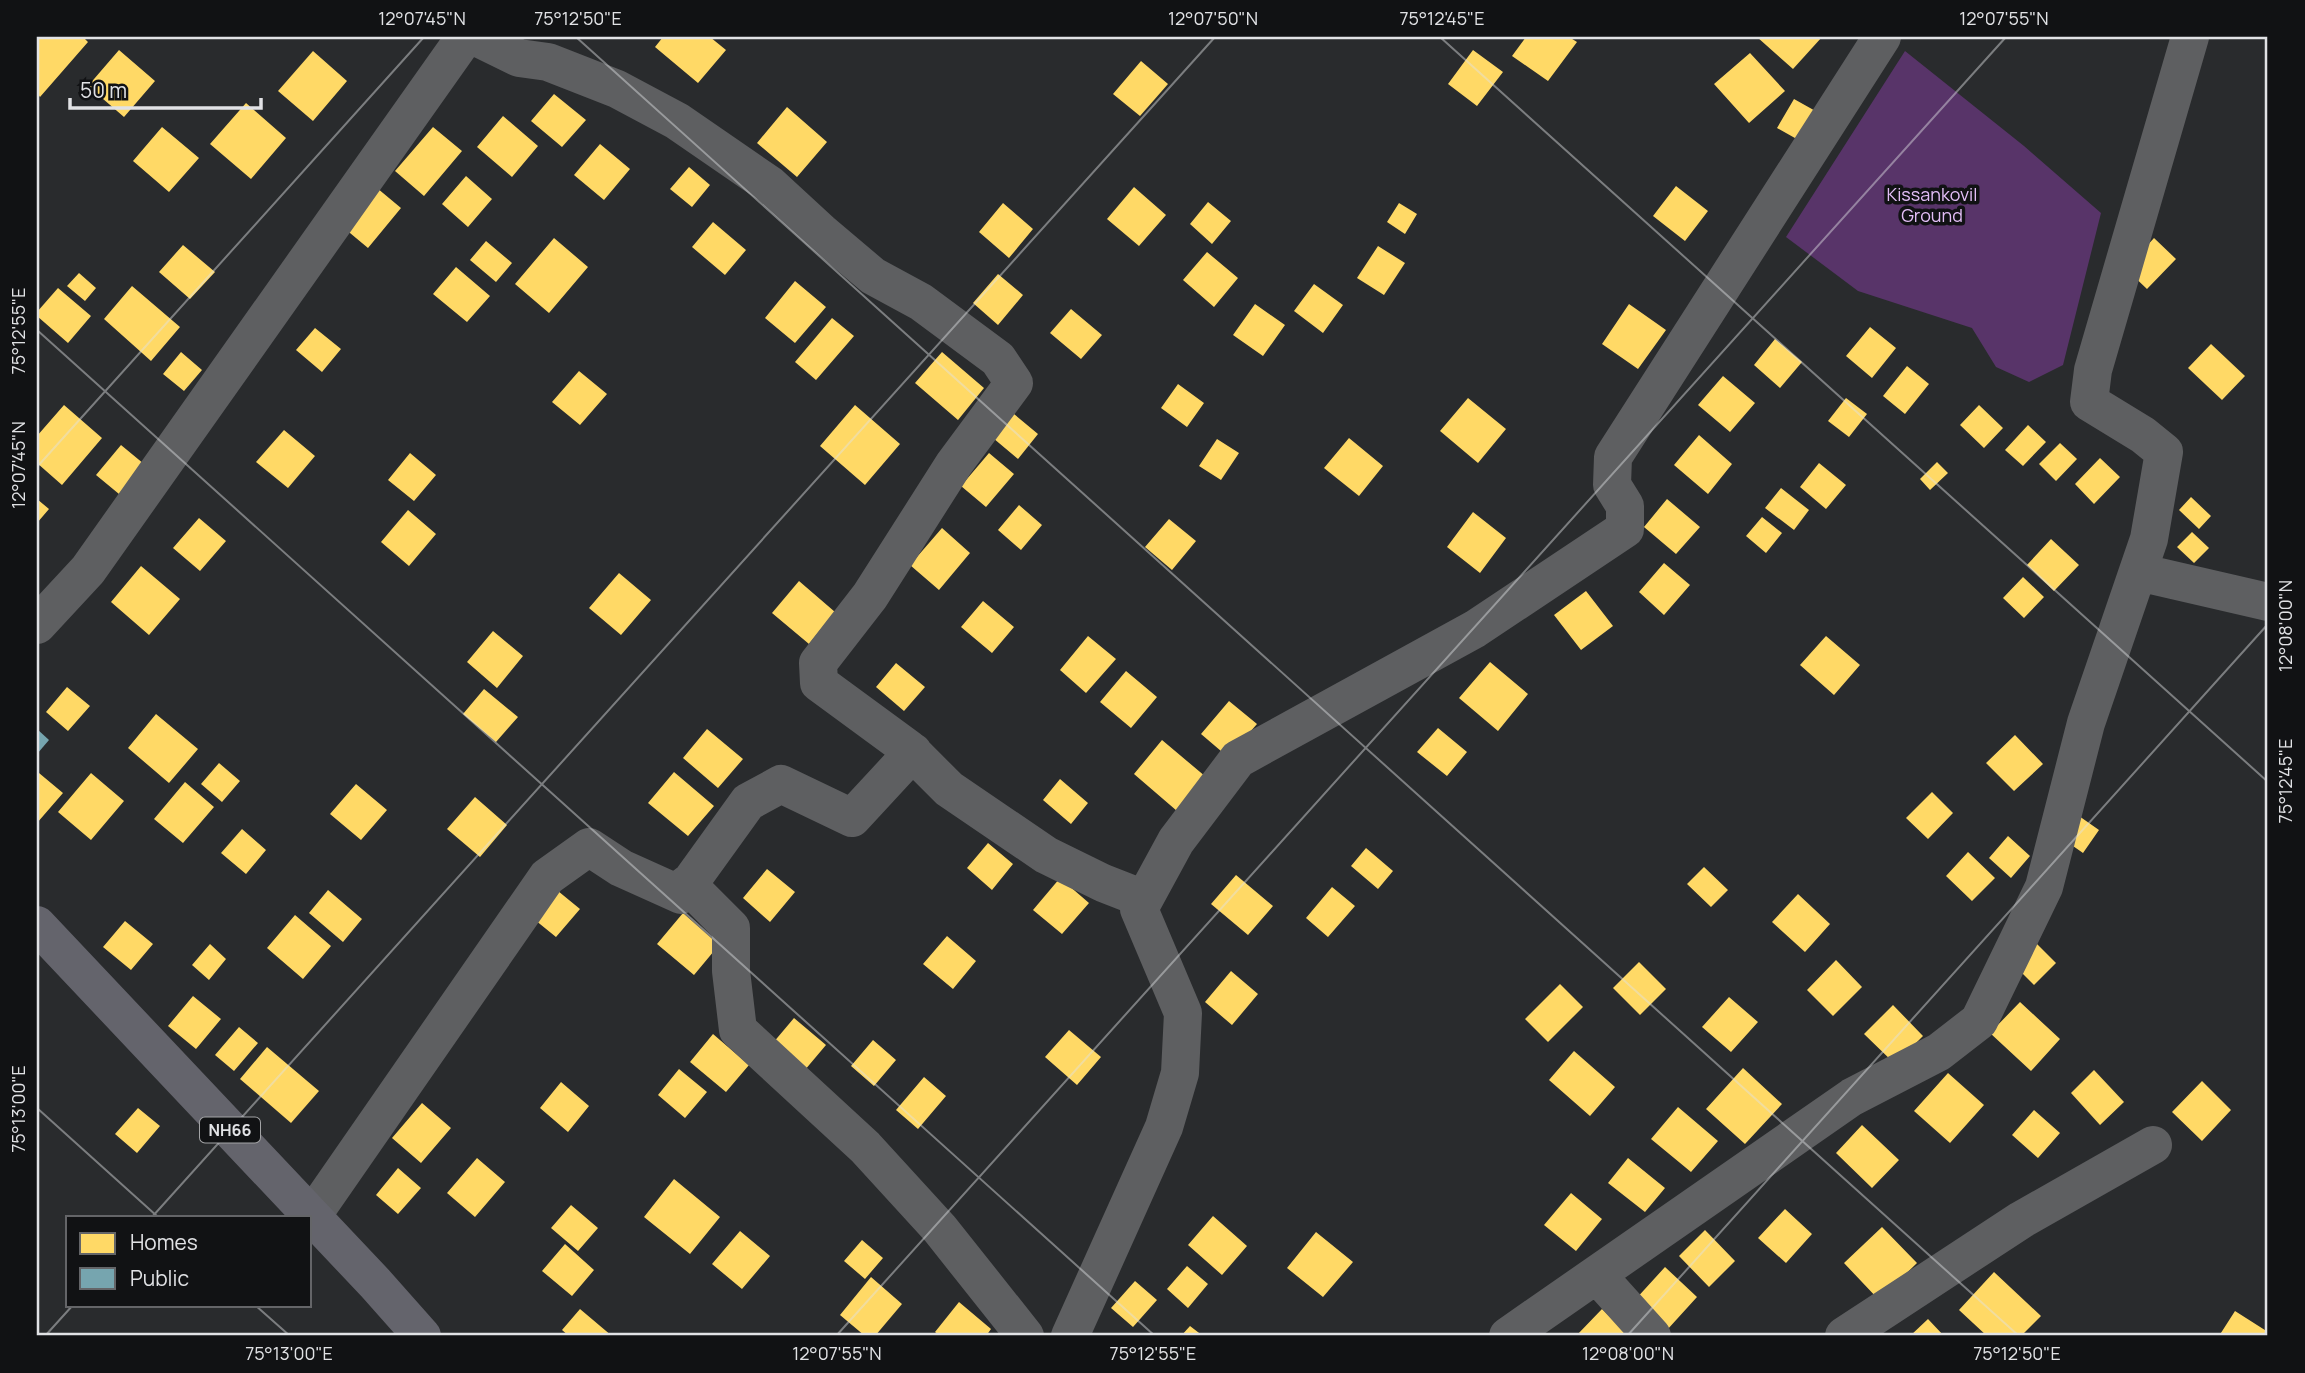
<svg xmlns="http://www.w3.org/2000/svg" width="2305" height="1373" font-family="Manrope,sans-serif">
	<rect width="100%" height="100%" fill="#292b2d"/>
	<path fill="#583469" d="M1905,51l119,95 77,67 -38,152 -34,17 -33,-15 -24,-39 -114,-37 -72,-54z"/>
	<path fill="#ffd966" d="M37,37h46l5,5 -48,55 -3,-4z
		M663,37h47l16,13 -28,33 -43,-36z
		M1526,37h43l8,5 -29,39 -36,-25z
		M1757,37h65l-29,32z
		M119,50l36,31 -31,36 -36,-31z
		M1473,50l30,22 -26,34 -29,-22z
		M313,51l34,30 -34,40 -35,-30z
		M1750,53l35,38 -36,32 -35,-39z
		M1141,61l27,23 -28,32 -27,-22z
		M554,94l32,26 -24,27 -31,-26z
		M1794,99l25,14 -17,29 -25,-14z
		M246,103l40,35 -35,41 -41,-35z
		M787,107l40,35 -30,35 -40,-34z
		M503,116l35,30 -26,31 -35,-30z
		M162,127l37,31 -30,34 -36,-31z
		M433,127l29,24 -38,45 -29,-25z
		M600,144l30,25 -26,31 -30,-25z
		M689,167l21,18 -18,22 -22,-18z
		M466,176l26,23 -24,28 -26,-23z
		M1676,186l32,25 -23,30 -32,-25z
		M1134,187l32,28 -27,31 -32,-27z
		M377,188l24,20 -33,40 -24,-20z
		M1208,202l23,19 -19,23 -22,-20z
		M1003,203l30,26 -24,29 -30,-26z
		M1399,203l18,11 -12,20 -18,-12z
		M713,222l33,28 -21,25 -33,-28z
		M554,238l34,29 -39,46 -34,-29z
		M2154,238l22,21 -29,30 -21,-20z
		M486,241l26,22 -16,19 -26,-22z
		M183,245l32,27 -25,27 -31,-27z
		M1378,246l27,17 -21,32 -27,-17z
		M1207,252l31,26 -24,29 -31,-27z
		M456,267l34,29 -23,26 -34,-28z
		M79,273l17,15 -11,13 -18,-15z
		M998,274l25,21 -25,30 -25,-22z
		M795,281l31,26 -31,36 -30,-25z
		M1314,284l29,21 -20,28 -29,-22z
		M132,286l48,41 -29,34 -47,-42z
		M58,288l33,28 -23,27 -31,-27v-4z
		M1255,304l30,21 -22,31 -30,-21z
		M1629,304l37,26 -28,39 -36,-25z
		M1071,309l31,26 -21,24 -31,-26z
		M832,318l22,18 -38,44 -21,-18z
		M1870,327l26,21 -24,30 -26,-22z
		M315,328l26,21 -19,23 -26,-22z
		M1775,339l27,23 -22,26 -26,-23z
		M2211,344l34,32 -23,24 -34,-32z
		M181,352l21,18 -18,21 -21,-17z
		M942,352l42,36 -26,32 -43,-37z
		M1907,366l22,18 -24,30 -22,-18z
		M579,371l28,23 -27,31 -28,-23z
		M1723,376l32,27 -25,29 -32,-27z
		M1178,384l26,19 -17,24 -26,-19z
		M1468,398l38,31 -28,34 -38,-32z
		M1846,398l21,16 -18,23 -21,-16z
		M64,405l38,33 -40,47 -25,-22v-27z
		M855,405l45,39 -35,41 -45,-39z
		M1979,405l24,23 -19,20 -24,-23z
		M1014,414l24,20 -20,25 -25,-21z
		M2028,425l18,17 -23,24 -18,-16z
		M284,430l31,26 -27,32 -32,-26z
		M1699,435l33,29 -24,30 -34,-29z
		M1349,438l34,28 -24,30 -35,-28z
		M1217,439l22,14 -18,27 -22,-14z
		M2060,443l17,16 -21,22 -17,-17z
		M121,445l23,19 -25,30 -23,-19z
		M410,453l26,22 -22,26 -26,-21z
		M989,453l25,21 -28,33 -25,-21z
		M2100,458l20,19 -26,27 -19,-20z
		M1937,462l11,11 -18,17 -10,-11z
		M1819,463l27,22 -20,24 -26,-22z
		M1781,488l28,22 -15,20 -29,-22z
		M2191,497l20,19 -12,13 -20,-19z
		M37,499l12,10 -12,14z
		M1667,499l33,28 -24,27 -32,-27z
		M1019,505l23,20 -21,25 -23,-20z
		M408,510l28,24 -27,32 -28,-24z
		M1473,512l33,26 -26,35 -33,-26z
		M1762,517l20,16 -16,20 -20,-17z
		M199,518l27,23 -26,30 -27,-23z
		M1169,519l27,22 -24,29 -27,-23z
		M942,528l28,25 -31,37 -29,-25z
		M2192,532l17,16 -15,15 -17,-16z
		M2051,539l28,26 -25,26 -27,-26z
		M1664,563l26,22 -26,30 -25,-23z
		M141,566l39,33 -31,36 -38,-33z
		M619,573l32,27 -30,35 -32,-27z
		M2023,577l21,20 -20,21 -21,-20z
		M799,581l36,31 -26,32 -37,-31z
		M1586,591l27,35 -32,24 -27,-35z
		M983,601l31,26 -22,26 -31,-26z
		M493,631l30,25 -26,32 -30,-26z
		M1088,636l28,23 -30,34 -26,-23z
		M1826,636l34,29 -26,30 -34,-30z
		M1490,662l38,32 -30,37 -39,-33z
		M896,663l29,24 -21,24 -28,-24z
		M1126,671l31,26 -26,31 -31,-26z
		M67,687l23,19 -22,25 -22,-19z
		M484,689l34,28 -22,25 -33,-28z
		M1229,701l28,23 -29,33 -27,-23z
		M156,714l42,35 -29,34 -41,-35z
		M1438,728l29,24 -20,24 -30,-24z
		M707,729l36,30 -25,29 -35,-30z
		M2015,735l28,29 -29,27 -28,-28z
		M1162,740l44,37 -29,34 -43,-37z
		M219,763l21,18 -18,21 -21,-18z
		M674,772l40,34 -26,30 -40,-33z
		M39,773l24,20 -26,30v-47z
		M91,773l33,28 -33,39 -33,-28z
		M1060,779l28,24 -17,21 -28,-24z
		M185,782l29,25 -31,36 -29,-24z
		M356,784l31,26 -26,30 -31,-26z
		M1932,792l21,21 -25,26 -22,-21z
		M475,797l32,28 -27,32 -33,-28z
		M2079,816l20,14 -16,23 -20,-14z
		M242,829l24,21 -20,24 -25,-21z
		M2008,836l22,20 -19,22 -22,-20z
		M988,843l25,21 -21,26 -25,-22z
		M1366,848l27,23 -15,18 -27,-23z
		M1968,852l27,26 -23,23 -26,-25z
		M1704,867l24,23 -17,17 -24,-23z
		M767,869l28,23 -25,30 -27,-24z
		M1236,875l37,31 -25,29 -37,-31z
		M1060,878l29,25 -27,31 -29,-24z
		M1332,887l23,19 -27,31 -22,-19z
		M328,890l34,29 -19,23 -34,-29z
		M558,891l22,18 -24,28 -21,-17z
		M1798,894l32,30 -25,28 -33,-30z
		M683,913l36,32 -25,30 -37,-31z
		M295,915l36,31 -28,33 -36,-31z
		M125,921l28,23 -22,26 -28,-23z
		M947,936l29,25 -23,28 -30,-25z
		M2033,940l23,23 -22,22 -23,-23z
		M210,944l16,15 -17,21 -17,-15z
		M1836,960l26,27 -29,29 -26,-26z
		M1639,962l27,27 -26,26 -27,-27z
		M1231,971l27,23 -26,31 -27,-23z
		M1560,984l23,23 -35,35 -23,-23z
		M193,996l28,23 -25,30 -28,-23z
		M1729,997l29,25 -27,30 -29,-25z
		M2020,1002l40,37 -29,32 -41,-38z
		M1893,1005l30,31 -28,28 -31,-30z
		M794,1018l32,27 -27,32 -32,-27z
		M239,1027l19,16 -24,28 -19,-16z
		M1069,1030l32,27 -24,28 -32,-28z
		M713,1034l36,31 -23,27 -36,-30z
		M873,1040l23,20 -22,26 -23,-20z
		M267,1047l52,44 -28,32 -51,-44z
		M1574,1051l41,36 -25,29 -41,-36z
		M1743,1068l39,36 -37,40 -39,-35z
		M679,1069l28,23 -22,26 -27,-23z
		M2094,1070l30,32 -24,23 -29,-32z
		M1948,1073l36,32 -34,38 -36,-32z
		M924,1077l22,19 -28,33 -22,-19z
		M2202,1081l29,29 -29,31 -30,-29z
		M561,1082l28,24 -21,26 -28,-24z
		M422,1103l29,25 -30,35 -29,-25z
		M1678,1107l40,34 -27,31 -40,-33z
		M138,1108l22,18 -23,27 -22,-19z
		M2034,1110l26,23 -22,25 -26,-23z
		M1862,1125l37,35 -27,28 -36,-35z
		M477,1158l28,24 -30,35 -28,-24z
		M1628,1158l37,30 -20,24 -37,-29z
		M398,1168l23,20 -23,26 -22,-19z
		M674,1179l46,38 -30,37 -46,-37z
		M1571,1193l31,26 -26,32 -32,-26z
		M571,1205l27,23 -20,23 -27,-23z
		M1785,1209l27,25 -26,29 -28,-25z
		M1213,1216l34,30 -25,29 -34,-30z
		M1882,1227l35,36 -38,37 -35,-37z
		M1705,1230l30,31 -26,26 -30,-31z
		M740,1231l30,25 -28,33 -30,-25z
		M1316,1232l37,30 -30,35 -36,-29z
		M862,1240l21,18 -18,21 -21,-18z
		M565,1244l29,26 -22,26 -30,-25z
		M1187,1266l21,18 -20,24 -21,-19z
		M1665,1267l32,30 -30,33 -33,-29z
		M1994,1272l47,44 -20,20h-34l-28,-26z
		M871,1277l31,27 -27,32h-10l-25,-21z
		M1135,1281l22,19 -24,27 -22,-19z
		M959,1302l32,27 -5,7h-46l-5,-4z
		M580,1309l32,27h-43l-7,-6z
		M1602,1309l28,27h-54z
		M2235,1311l33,21 -3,4h-46z
		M1928,1319l16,17h-34z
		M1190,1326l13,10h-22z"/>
	<path fill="#76a5af" d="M37,729l12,11 -12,14z"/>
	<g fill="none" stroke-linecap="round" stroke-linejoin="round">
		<path stroke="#5e5f61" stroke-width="38" d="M476,37l43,21 29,4 69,27 60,32 93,64 51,47 52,44 48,26 77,57 16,24 -60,81 -84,132 -52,67 1,20 90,66 40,40 97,66 57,28 41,16
			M2138,572l130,30
			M37,625l51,-55 377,-533
			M687,884l44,44v43l7,59 127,117 75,82 85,107
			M312,1216l235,-339 42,-30 32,21 60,27 67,-93 33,-18 71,34 61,-66
			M1597,1275l55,61
			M1070,1336l94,-209 16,-54 3,-60 -44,-104 37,-68 62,-82 237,-130 150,-100v-23l-13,-21 1,-28 269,-420
			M1508,1336l344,-239 87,-45 40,-31 65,-134 42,-164 63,-184 15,-87 -21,-17 -54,-33 4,-32 97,-333
			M1844,1336l177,-116 132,-75"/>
		<path stroke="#64646c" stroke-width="38" d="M37,925l338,358 47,53"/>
	</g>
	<path fill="none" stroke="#e1e2e5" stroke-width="2" stroke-opacity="0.45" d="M576,37l1443,1299M1440,37l828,745M37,330l1118,1006M37,467l387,-430M37,1108l121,109M152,1217l1063,-1180M255,1305l35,31M45,1336l28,-31M836,1336l1170,-1299M1627,1336l641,-712"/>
	<g text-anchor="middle" stroke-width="7" stroke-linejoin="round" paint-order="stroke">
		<rect fill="#111214" stroke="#a3a4a6" stroke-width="2" x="200" y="1117.5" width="60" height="25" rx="5"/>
		<g font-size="16" font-weight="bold" fill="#e1e2e5">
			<text x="230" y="1136">NH66</text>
		</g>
		<g font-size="18" fill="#e3bef7" stroke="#111214">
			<text x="1932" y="201">Kissankovil<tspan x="1932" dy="21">Ground</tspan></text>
		</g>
	</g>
	<rect width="2305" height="1373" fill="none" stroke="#111214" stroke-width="77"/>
	<rect x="66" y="1216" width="245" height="91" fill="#111214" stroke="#646568" stroke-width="2"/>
	<rect x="80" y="1233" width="35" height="21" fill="#ffd966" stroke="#646568" stroke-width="2"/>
	<text x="130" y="1250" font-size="21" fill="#e1e2e5">Homes</text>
	<rect x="80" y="1268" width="35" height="21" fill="#76a5af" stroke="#646568" stroke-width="2"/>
	<text x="130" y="1286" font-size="21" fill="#e1e2e5">Public</text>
	<path d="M70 98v10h191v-10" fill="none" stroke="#e1e2e5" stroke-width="3.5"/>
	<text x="80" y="98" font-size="21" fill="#e1e2e5" stroke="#111214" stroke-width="5" paint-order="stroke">50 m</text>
	<rect x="38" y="38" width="2228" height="1296" fill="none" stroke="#e1e2e5" stroke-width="2.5"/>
	<g font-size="18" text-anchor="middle" fill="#e1e2e5">
		<text x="422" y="25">12°07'45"N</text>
		<text x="578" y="25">75°12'50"E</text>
		<text x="1213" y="25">12°07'50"N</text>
		<text x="1442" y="25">75°12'45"E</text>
		<text x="2004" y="25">12°07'55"N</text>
		<text transform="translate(19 331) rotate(-90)" y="6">75°12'55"E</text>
		<text transform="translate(19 465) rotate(-90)" y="6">12°07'45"N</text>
		<text transform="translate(2286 626) rotate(-90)" y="6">12°08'00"N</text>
		<text transform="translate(2286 781) rotate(-90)" y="6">75°12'45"E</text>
		<text transform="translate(19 1109) rotate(-90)" y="6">75°13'00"E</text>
		<text x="289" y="1360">75°13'00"E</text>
		<text x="837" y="1360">12°07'55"N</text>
		<text x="1153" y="1360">75°12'55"E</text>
		<text x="1628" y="1360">12°08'00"N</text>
		<text x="2017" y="1360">75°12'50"E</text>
	</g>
</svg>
